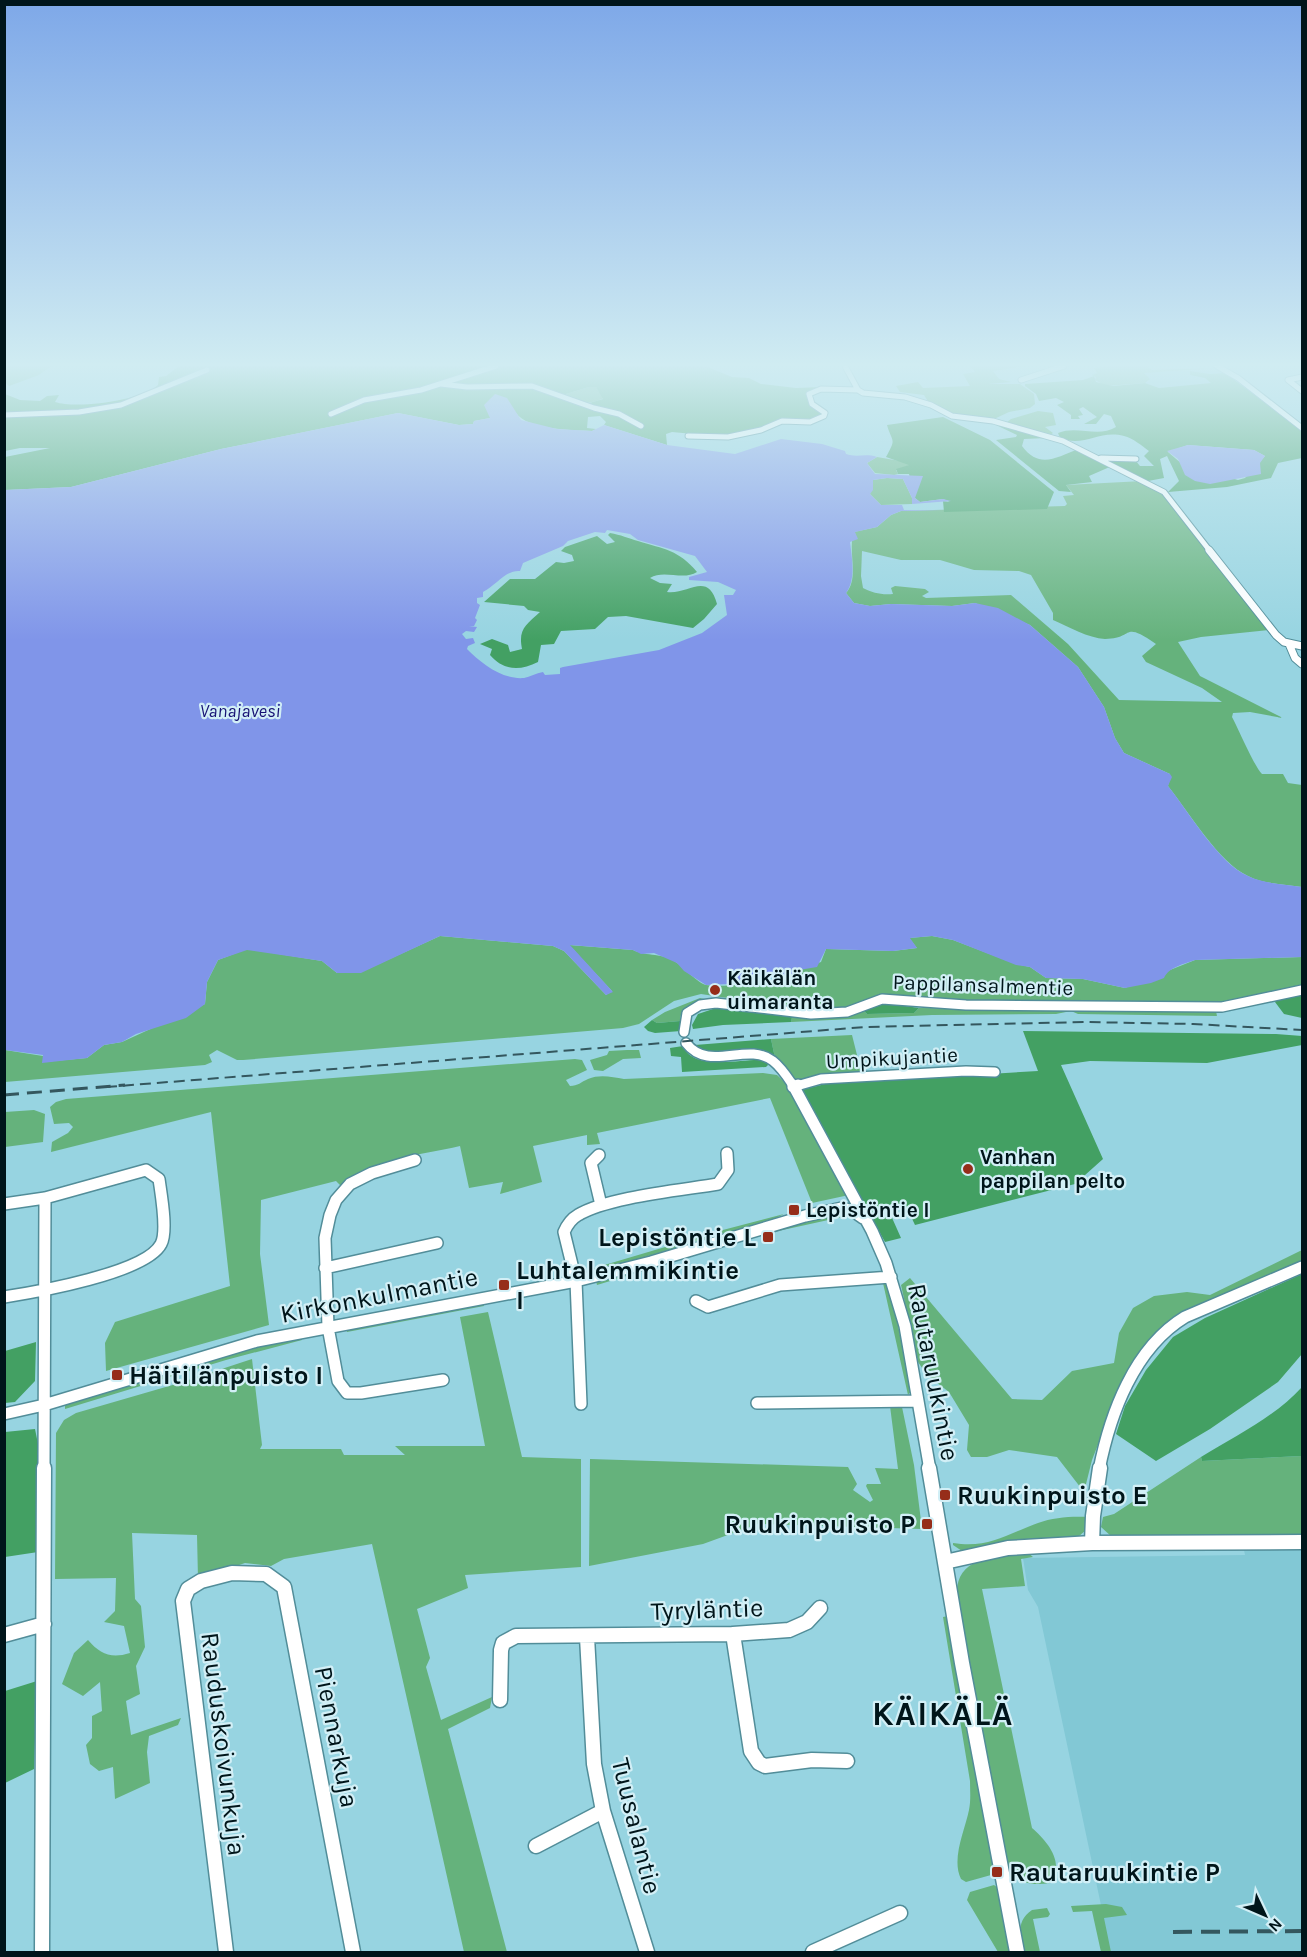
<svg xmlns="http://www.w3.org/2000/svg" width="1307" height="1957" font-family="Karla,sans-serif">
	<rect width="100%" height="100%" fill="#97d4e1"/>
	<path fill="#82c8d5" d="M1216,368l9,5 -23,2 9,8 -52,5 -14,-5 4,-2 -6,-8z
		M1244,1550h58v402h-201l1,-42 -64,-303 -10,-17 -5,-32 222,-3z"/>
	<path fill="#65b27c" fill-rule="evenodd" d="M5,366h46l-12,9 -30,11 -4,-4z
		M970,366h54l-31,5 6,8 12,3 -23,2h32l14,10 1,10 -5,4 -21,4 -17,8 -39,-5 -24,-12 -5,-8 -24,-3 -4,-6 22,-4 5,6 47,-2 -7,-12 12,-2z
		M1115,366h31l6,4 64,-2 -72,5 6,6 -5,4 -39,3 -11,-6 1,-3 -4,-2 5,-2 -3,-5z
		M589,387h7l8,11c-13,6 -28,8 -38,-4z
		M1038,411l15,2 3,12 -11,2 8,6 -3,2 -43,-13 4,-3z
		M877,457l29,5 4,3 -14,5 2,4 -4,1 -19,-2 -8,-10z
		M887,478l16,1 9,19v6l-31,1 -11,-11 3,-14z
		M1143,481l21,12 105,137 -68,7 -23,5 22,34 83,42 -33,-6 -17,1 -1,4c7,13 22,49 30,57h21l5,9 14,2v102c-17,-3 -39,-3 -54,-11 -29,-13 -60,-65 -80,-90l2,-12 -46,-21 -9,-15 -11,-31 -26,-40 -48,-42 -55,-22 -23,3 -61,-2 -21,2 -16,-3 -8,-10c14,-16 1,-42 8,-61l23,-5 14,-12 10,-4 164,-5 2,-2 -4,-8 11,-1 -8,-10zM862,551l39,9h39l34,10 45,1 12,4 22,38v7c16,7 35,18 52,19 30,0 16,-19 51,5l-14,12 4,6 56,26 20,14 -103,-2 -51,-56 -57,-49 -85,3 -4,-2 7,-4 -4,-3 -30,-3 -4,2 2,6c-12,1 -20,-1 -30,-6l-2,-12z
		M440,936l113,10 11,5 42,44 6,-4 -43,-46 64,5c14,7 30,2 44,13 7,5 21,20 29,22 6,2 43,0 47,-3 6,-3 5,-5 12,-5l1,5 33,-1 -1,-11 23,-8 5,-13 67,2 24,-3 -8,-10 23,-2 21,4 63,24 14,3 16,11 37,1 42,9 70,-28 107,-3v30l-62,15 -71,3 -186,-2 -100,-8 -30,12 -47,3 -105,-16 -27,7 -35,23 -16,4 -380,32h-6l-20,-10 -8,5 3,7 -7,3 -200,17v-32l38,6v6l44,-4 17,-13 18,-3 83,-38 2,-22 11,-22 29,-11 75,12 15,12 24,-1z
		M700,998l8,2c-12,7 -27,3 -28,21l-23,2 -5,-3 13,-8z
		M919,1008l297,3 1,5 -139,-2 -7,-3 -15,3 -124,1 -141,7 1,-6 62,-1 10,-4 3,3 47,-1z
		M852,1035l10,40 -66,8 -21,-25 -4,-19z
		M627,1050h12l2,8 -18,1 -20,12 -9,-1 -4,-10 17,-5 2,-4z
		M575,1059l7,1 5,10 -21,10 4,6c8,0 11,-4 18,-7 12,-5 24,-2 36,0l139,-6 14,2 14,13 58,107 -37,8 -42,-105 -173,35 3,11 -13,1v-10l-54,11 9,36 -42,12 3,-12 -34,6 -9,-42c-39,9 -88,13 -119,40l-5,-5 -75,19 -1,54 9,71 -163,46 -1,-28 10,-21 115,-36 -19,-174 -160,40 1,-10 16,-9 5,-6 -4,-4 -15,1 -4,-17 6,-5 10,-3z
		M34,1110l11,4 -2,28 -38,5v-35z
		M784,1214l-14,7 -178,51 -1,-3 128,-38z
		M836,1215l6,2 -73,16 -172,52 -1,-4 200,-58z
		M1302,1250v13l-112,47 -72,83 -26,67 -8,32 -27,-35 -48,-7 -22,7h-16l-4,-7 2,-25 -20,-33 -22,-17 -9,-13 -17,-77 9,-7 102,121 30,1 30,-29 42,-8 5,-30 14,-25 21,-12 33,-4 23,3z
		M883,1283l5,3 5,14 18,91 -3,4z
		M483,1302l1,4 -137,26 -1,-4z
		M488,1312l34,145 59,2v108l-116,8 3,13 -51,21 13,49 -4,9 15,53 51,-23 -2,11 -42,21 59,223h-43l-92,-408 -88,15 -13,7 -26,-3 -47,16 -1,-44 -65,-2 3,66 6,7 4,41 -9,19 4,28 -14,7 5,34 50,-17 -3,7 -29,11 -2,16 3,31 -35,16 -2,-32 -14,4 -9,-7 -4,-19 6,-7v-22l10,-5 -2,-29 -17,14 -21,-12 12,-31 14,-13c12,14 23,19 42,13l-6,-27 -20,-4 11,-11 1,-33 -61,1 1,-146 8,-13 12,-7 100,-29 76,-25 10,86 -2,4h81l3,6h61l-10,-9h90l-25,-129z
		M302,1335v5l-76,20 -161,49v-5l198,-60z
		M890,1406l12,1 12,58 8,64 -164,-5 -55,20 -114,22 1,-107 258,8 9,17 -4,6 17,12 3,-2 -7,-14 1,-2h14l-6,-16 23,1z
		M1302,1456v79l-40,2h-150l-11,-10 2,-10 11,-3 87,-57 1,4z
		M1089,1517l-3,13 -8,7 -116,14 -9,-6v-2c35,6 54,-9 85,-20 16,-6 35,-7 51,-6z
		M1028,1553l5,4 -12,2 4,27 -43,3 50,239c15,13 34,35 18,55 -19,3 -35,0 -44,-18l-49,-270c-2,-40 42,-39 71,-42z
		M948,1616l46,252 -3,7 -25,7 -5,-3c-10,-20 4,-49 8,-69 2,-10 1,-19 1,-29l-27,-164z
		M994,1885l4,3 12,64h-12l-31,-52 3,-8z
		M1106,1904l16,3 5,8 -23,3 7,34h-10l-9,-41 -19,1 -2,-6z
		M1047,1908l3,6 -2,3 -15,2 7,33h-18c-2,-17 -6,-31 10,-42z"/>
	<path fill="#43a063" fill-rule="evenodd" d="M179,366h526l27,11 17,1 12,6 35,4 26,-1 -15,8c1,10 9,13 17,18l-15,8 -18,-1 -65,17 -54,-5 -6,2 1,11 -63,-20 2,-3 -6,-6 -12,1 -1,11 9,1 -4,2c-20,-1 -64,-1 -76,-18l-42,8 -1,3 -14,1 -61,-12 -177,36 -150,38 -66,3v-33l45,-9h-30l-15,3v-57l15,6 20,1 7,-5 12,-1 -4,7c22,7 85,-1 103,-17l1,-8 7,-1zM589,387h7l7,12 -17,5 -18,-6 -2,-4z
		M1190,371l20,3 15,-1 77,57v28l-24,5 -7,15 -44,9 -59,5 11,-11 -12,-25 -7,3 4,19 -16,3 -48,-23 35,2 5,6h14l-10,-10 5,-5c-7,-5 -16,-13 -25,-15 -25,-7 -39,12 -64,2l-2,-5c19,-8 40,5 58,-6l-5,-11 -7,-2 -8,10h-12l13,-7 -14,-10 -4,2 4,6 -5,1 2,3h-9v-4l-14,-10 7,-3 -8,-4 -17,3 -3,-7 -11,-8v-2l58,-4 11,-4 2,6 17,4 32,-3 14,5 52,-5 -6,-5 -15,-3zM1188,445l66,5 11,6 -20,22 -7,2 -56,-16 -14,-12z
		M943,417l47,23 64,52 -7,17 -103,3 -1,-11 7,1 -7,-3 -23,3 -5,-4 -6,-24h-11l-2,-5 13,-4 -23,-8c11,-20 6,-14 1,-32z
		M997,423l49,15 -22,1 -2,7c17,23 34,12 56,3l34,17 -23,10 3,6 -26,3 5,7 -12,-1 -63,-51 20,-3 1,-2 -21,-10z
		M610,533c11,2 18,5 28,8 26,8 41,9 59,31 -14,9 -33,-3 -47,6l10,5 12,1 -5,8c21,3 41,-22 50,12l-13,15 -11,9 -67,-12 -18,1 -13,12 -34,2 -7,13 -13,1 -3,17c-18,9 -34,9 -48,-7l2,-6 -12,-5 12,-5 16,6 2,7 12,-3c-4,-20 4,-24 18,-37l-12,-2 -4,-4 -40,-4 26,-23h25l21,-17 8,1 10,-2 -2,-6 -11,-4 4,-4 32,-11 10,8 8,-2 -7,-7z
		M1302,993v25l-18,-4 -9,-12 1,-3z
		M885,1003l34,5 -5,5 -47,1 -3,-3 12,-6z
		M716,1008l76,9 -1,5 -68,3 -30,4 -1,-4 6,-11z
		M652,1020l5,3 23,-2 1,10 -26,2 -7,-2 -4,-4z
		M1023,1031l253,3 26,2v9l-95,18 -117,-2 -29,4 42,94 -28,25 -160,41 -9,-19 -17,5 12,27 -16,4 -84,-152 24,-6 213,-13z
		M771,1039l4,19 -22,-8 -48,3 -10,-8z
		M683,1046c9,24 54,14 75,14l9,2 1,3 -2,2 -84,5 -1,-15 -10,-1 -1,-8z
		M1302,1274v80l-24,28 -68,47 -54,32 -40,-27 9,-28 21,-36 27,-33 32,-19z
		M36,1342l-1,39 -20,21 -10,1v-52z
		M1302,1387v69l-100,5 -1,-4c34,-21 74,-40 101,-70z
		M35,1429l4,20 -1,103 -33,5v-125z
		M37,1681l-3,88 -29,14v-92z"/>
	<path fill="#8095e9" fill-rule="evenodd" d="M495,394l12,4 14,22 36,9 35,2 12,-6 63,20 68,9 46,-15 41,5 23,7 1,3c11,4 19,-1 31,3l-10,6 8,11 48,2 -8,22 5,4 23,-3 8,2 -39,3v-6l-9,-19 -16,-1 -14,2v10l-3,4 11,11h21l2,5h39l-42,1 -10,4 -14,12 -22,5 3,7 -8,3c2,17 6,38 -4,51l8,10 16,3 21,-2 61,2 23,-3 23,5 32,17 48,42 26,40 11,31 9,15 46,21 2,3 -4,9c20,25 51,78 80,90 16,8 37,8 54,11v70l-107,3c-11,4 -26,7 -31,18l-13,5 -26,5 -42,-9 -37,-1 -16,-11 -14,-2 -63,-25 -21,-4 -22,2 7,10 -24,3 -67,-2 -9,18 -18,3 -1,5 -39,2 -7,6 -46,2 -22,-14 -7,-8 -23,-10 -13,1 -8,-4 -63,-5 43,47 -7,3 -42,-44 -11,-5 -113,-10 -79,37h-24l-15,-12 -75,-11 -29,10 -11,22 -2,22 -19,14 -50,16 -14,8 -18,3 -17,13 -45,5 1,-8 -38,-5v-560l66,-3 150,-38 177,-36 61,12 14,-1 1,-3 16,-3 -6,-13zM607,530l23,4 8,6 57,16 12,16 -18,5v3l29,2 18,8 -3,5h-9l3,20 -25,18 -43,17 -96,17 -3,1v6l-15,1 -2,-3c-7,1 -13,5 -19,6 -22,2 -43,-15 -57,-29l1,-3 7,-3 -2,-5 -7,1 -4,-5 4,-3 8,1 3,-5 -8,-1h5l3,-6 -2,-2 5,-13 -3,-2v-5l6,-1v-5c14,-7 22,-22 37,-21l3,-8 40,-17 5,-5 27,-9 10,1z
		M1188,445l66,5 11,6 -5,7 1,11 -51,10 -15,-3 -10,-6 -7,-16 -11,-8z"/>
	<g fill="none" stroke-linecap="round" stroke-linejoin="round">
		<defs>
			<path id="minor-far4" d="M845,366l13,24 5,3 42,4 26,8 21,11 41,5 70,20 101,51 46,59
				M1217,366l21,12 64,50
				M1302,377l-14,3 14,11
				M1021,380l43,-14
				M441,384l26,3 65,-1 62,22 25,6 22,12
				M331,414l33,-14 57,-10 75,-24
				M4,415l75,-3 42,-7 86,-35
				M688,436l40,1 33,-7 21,-9 28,1 14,-6 1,-3 -13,-9 -3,-10 12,-5 37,1
				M1101,458l35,1"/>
			<path id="minor-far3" d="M1209,550l67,85 8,7 18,4
				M1289,644l6,14 7,6"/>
			<path id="minor-far2" d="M684,1032l3,-19 13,-8 16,-2 95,11 36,-2 35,-13 84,6 256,2 80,-17
				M686,1043c23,30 61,-2 87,18 9,7 15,17 21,26
				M793,1087l28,-8 145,-8 29,1"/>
			<path id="minor-far1" d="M793,1085l79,146 14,32 19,63 25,144
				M793,1087l5,-2
				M599,1155l-8,8 10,42
				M415,1160l-43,13 -22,11 -14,16 -6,15 -5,23 3,89 10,54 9,12h14l82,-13
				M4,1204l41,-6 101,-28 13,9c2,15 9,52 2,65 -15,29 -125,48 -157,53
				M325,1268l112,-25
				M696,1301l12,6 72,-22 111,-8
				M757,1403l161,-2
				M581,1404l-5,-123 -12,-49c3,-7 7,-13 14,-17 29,-18 105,-25 140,-31l10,-14 -1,-17
				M4,1414l40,-9 213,-64 319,-60 75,-19 154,-46 37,-8 11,3 10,7
				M44,1470l1,-272
				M1099,1470c11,-56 35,-122 86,-153l117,-50"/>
			<path id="minor" d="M929,1468l33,195 55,289
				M1092,1543l1,-27 7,-48
				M945,1562l63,-14 84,-5 210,-1
				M733,1634l18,117 8,12 6,3 47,-6 35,1
				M4,1635l40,-11
				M587,1637l7,127 9,47 44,141
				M500,1700l1,-50 2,-7 13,-7 217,-2 56,-4 18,-8 13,-14
				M536,1846l67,-35
				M42,1952l2,-484
				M226,1952l-43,-351 5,-12 13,-8 31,-8 34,1 18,13 69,365
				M813,1952l87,-39"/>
		</defs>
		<use href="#minor-far4" stroke="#528d99" stroke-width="7"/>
		<use href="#minor-far3" stroke="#528d99" stroke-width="9"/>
		<use href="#minor-far2" stroke="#528d99" stroke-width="12"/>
		<use href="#minor-far1" stroke="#528d99" stroke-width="14"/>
		<use href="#minor" stroke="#528d99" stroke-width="17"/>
		<use href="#minor-far4" stroke="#fff" stroke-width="5"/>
		<use href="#minor-far3" stroke="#fff" stroke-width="7"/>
		<use href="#minor-far2" stroke="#fff" stroke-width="9"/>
		<use href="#minor-far1" stroke="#fff" stroke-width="11"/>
		<use href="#minor" stroke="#fff" stroke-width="14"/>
		<path stroke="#34575e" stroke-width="2" stroke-dasharray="11 6" stroke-linecap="butt" d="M106,1087l759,-60 219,-5 109,2 109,6"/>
		<path stroke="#34575e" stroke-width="3" stroke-dasharray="15 8" stroke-linecap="butt" d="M4,1095l121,-10"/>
		<path stroke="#34575e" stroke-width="4" stroke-dasharray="19 9" stroke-linecap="butt" d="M1173,1932l129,-1"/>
	</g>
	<linearGradient id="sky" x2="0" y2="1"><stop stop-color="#7ea8e8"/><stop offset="0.57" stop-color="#d0ecf2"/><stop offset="1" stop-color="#d0ecf2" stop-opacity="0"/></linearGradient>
	<rect width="1307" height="640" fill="url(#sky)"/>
	<g fill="#962d1a" stroke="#d2eff6" stroke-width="2">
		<circle cx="715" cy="990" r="6"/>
		<circle cx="968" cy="1169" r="6"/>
		<rect x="788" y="1204" width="12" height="12" rx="3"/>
		<rect x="762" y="1231" width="12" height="12" rx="3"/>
		<rect x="498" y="1279" width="12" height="12" rx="3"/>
		<rect x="111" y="1369" width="12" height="12" rx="3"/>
		<rect x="939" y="1489" width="12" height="12" rx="3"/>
		<rect x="921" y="1518" width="12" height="12" rx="3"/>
		<rect x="991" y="1866" width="12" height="12" rx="3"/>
	</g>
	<g text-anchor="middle" stroke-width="4.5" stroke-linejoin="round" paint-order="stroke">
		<g font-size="18" font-style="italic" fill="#171274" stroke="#d2eff6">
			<text x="240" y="717">Vanajavesi</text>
		</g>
		<g font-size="21" font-weight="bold" fill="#00151a" stroke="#d2eff6" text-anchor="start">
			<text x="727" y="985">Käikälän<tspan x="727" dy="24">uimaranta</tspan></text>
			<text x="980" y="1164">Vanhan<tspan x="980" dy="24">pappilan pelto</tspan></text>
			<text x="806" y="1217">Lepistöntie I</text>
		</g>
		<g font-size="21" fill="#00151a" stroke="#d2eff6">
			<text transform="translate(983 985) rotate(2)" y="7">Pappilansalmentie</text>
			<text transform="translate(892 1058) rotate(-3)" y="7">Umpikujantie</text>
		</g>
		<g font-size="26" font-weight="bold" fill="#00151a" stroke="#d2eff6" text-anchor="start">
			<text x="756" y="1246" text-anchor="end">Lepistöntie L</text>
			<text x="516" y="1279">Luhtalemmikintie<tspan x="516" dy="30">I</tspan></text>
			<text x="129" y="1384">Häitilänpuisto I</text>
			<text x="957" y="1504">Ruukinpuisto E</text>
			<text x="915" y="1533" text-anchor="end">Ruukinpuisto P</text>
			<text x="1009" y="1881">Rautaruukintie P</text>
		</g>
		<g font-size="26" fill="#00151a" stroke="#d2eff6">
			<text transform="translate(379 1295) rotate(-11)" y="9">Kirkonkulmantie</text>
			<text transform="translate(934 1372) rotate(79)" y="9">Rautaruukintie</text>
			<text transform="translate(707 1609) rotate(-2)" y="9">Tyryläntie</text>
			<text transform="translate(337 1737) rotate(79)" y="9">Piennarkuja</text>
			<text transform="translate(224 1744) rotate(83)" y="9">Rauduskoivunkuja</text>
			<text transform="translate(637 1826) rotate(76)" y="9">Tuusalantie</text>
		</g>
		<g font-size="33" font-weight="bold" letter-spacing="1.5" fill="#00151a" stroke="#d2eff6">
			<text x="943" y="1725">KÄIKÄLÄ</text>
		</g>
	</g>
	<rect width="1307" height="1957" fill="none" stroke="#00151a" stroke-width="12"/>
	<g transform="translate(1265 1915) rotate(134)" stroke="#d2eff6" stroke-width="4.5" paint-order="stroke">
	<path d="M0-4.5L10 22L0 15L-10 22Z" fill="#00151a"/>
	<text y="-9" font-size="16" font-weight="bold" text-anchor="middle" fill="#00151a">N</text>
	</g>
</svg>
